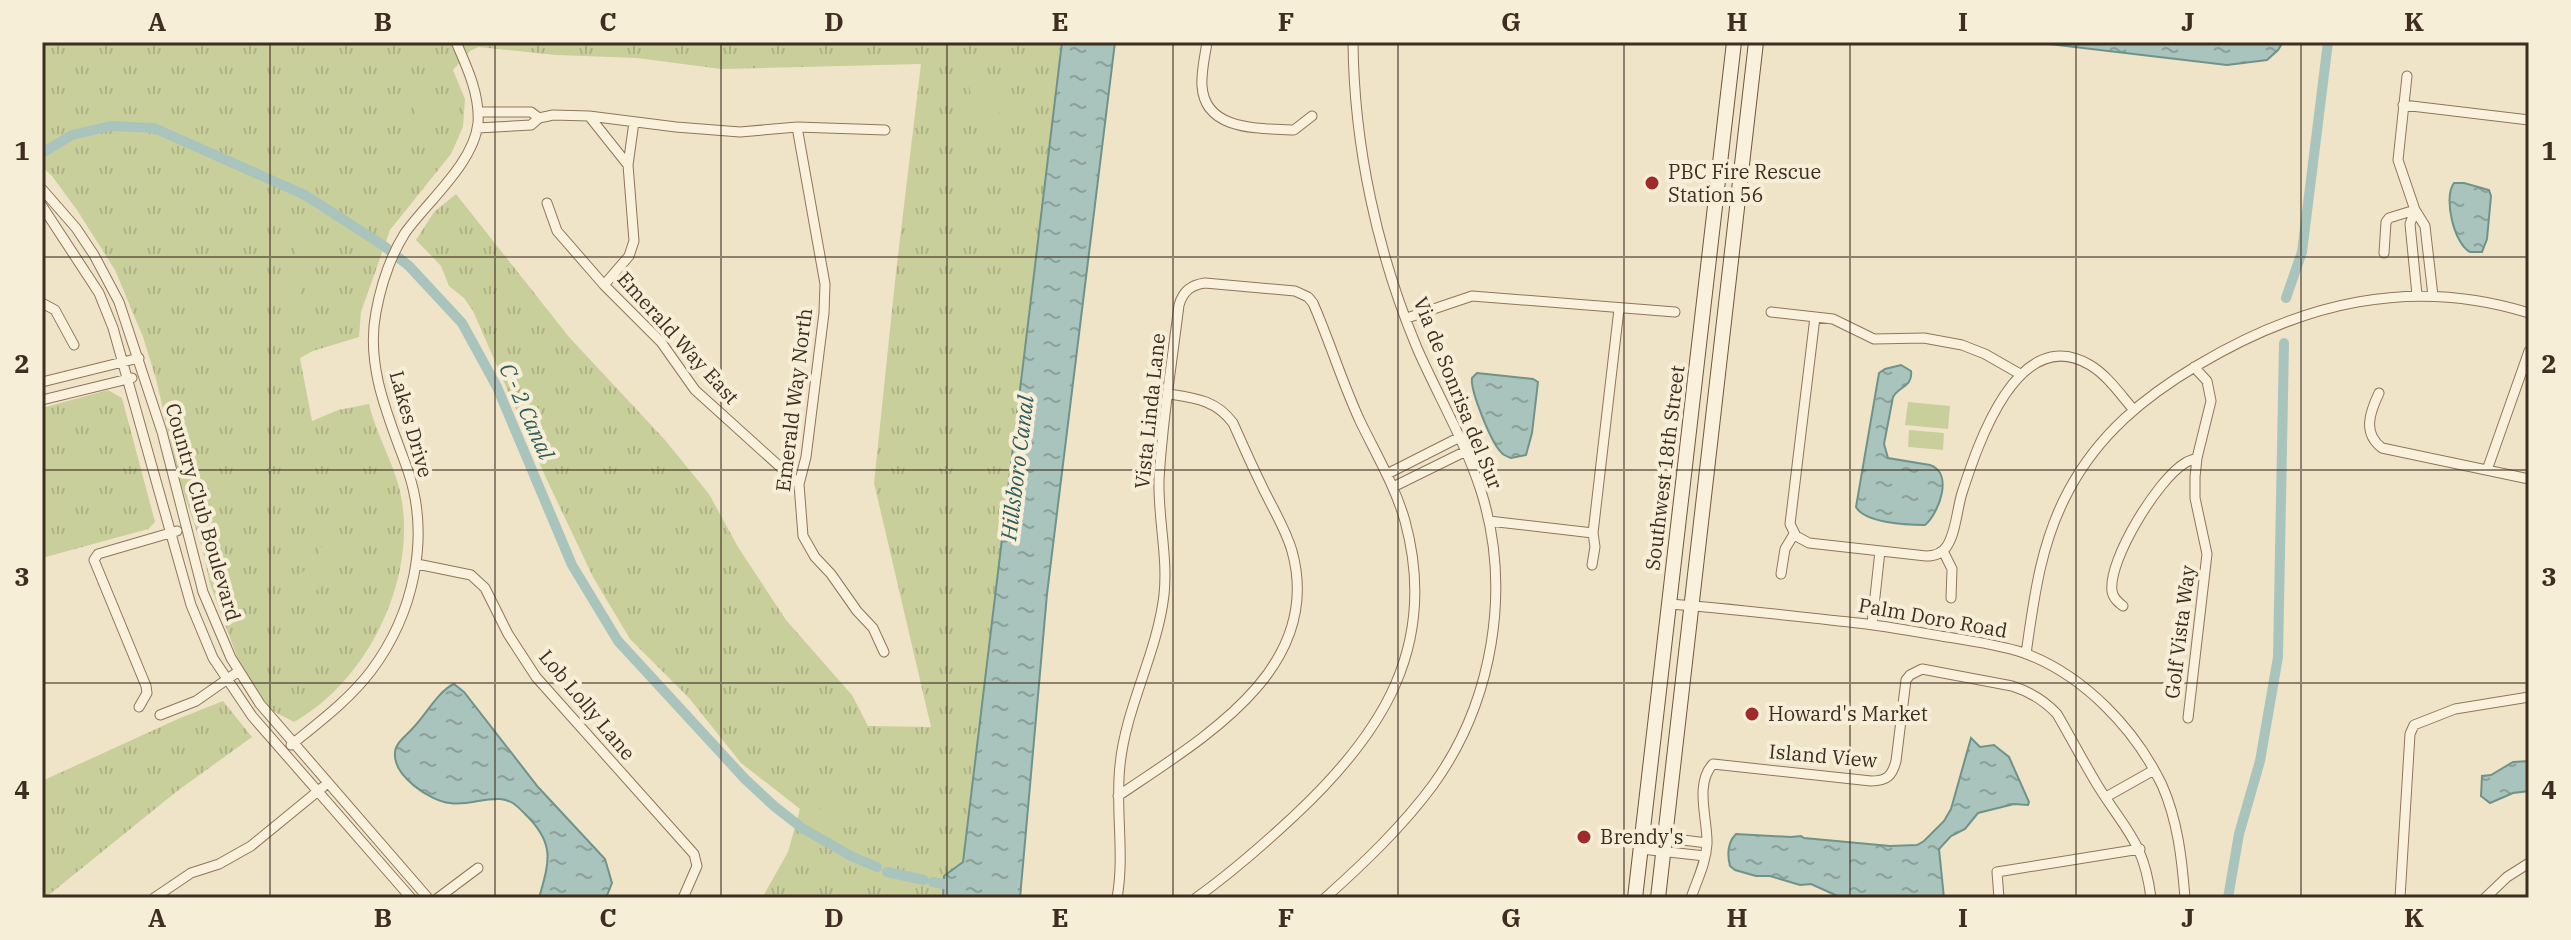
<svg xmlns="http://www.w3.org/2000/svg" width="2571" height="940" font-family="'IBM Plex Serif',serif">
	<defs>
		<pattern id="grass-tufts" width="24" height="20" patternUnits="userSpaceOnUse" patternTransform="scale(2)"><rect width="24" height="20" fill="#c9cf9b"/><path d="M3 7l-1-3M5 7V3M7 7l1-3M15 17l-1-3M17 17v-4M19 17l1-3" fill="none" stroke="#aeb285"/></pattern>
		<pattern id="water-ripples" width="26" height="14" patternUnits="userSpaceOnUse" patternTransform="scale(2)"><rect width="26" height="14" fill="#a9c4bc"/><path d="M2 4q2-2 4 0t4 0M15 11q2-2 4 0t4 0" fill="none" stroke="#8ba098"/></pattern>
	</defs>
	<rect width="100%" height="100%" fill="#f0e4c8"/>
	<path fill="url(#grass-tufts)" d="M42,42h1020l-99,821 -19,13 -1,22h-181l26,-46 12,-43 -59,-46 -52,-65 -59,-59 -37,-62 -47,-99 -73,-167 -9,-13 -15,-12 -8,-20 -25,-26 18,-28 22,-18 113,143 96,103 44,54 29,53 48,73 66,75 16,31 63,1 -57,-244 22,-211 25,-208 -200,5 -84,-11 -81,-3 -77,-8 -9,4 -17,19 12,29 -2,28 -12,27 -61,76 -29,82 -2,25 -46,14 -13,7 12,63 26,-11 31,-6c7,30 24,57 31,87 19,85 -31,189 -106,231l-25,-13 -23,-28 -36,-97 -8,-37 -23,-68 -23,-100 -13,-42 -28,-67 -38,-60 -25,-34 -10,-9z
		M108,390l14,8 33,124 -7,7 -106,29v-150z
		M223,701l29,36 -76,55 -131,106h-3v-117l138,-63z"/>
	<path fill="#c9cf9b" d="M978,75c22,2 33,28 17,43l-10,-1 -13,-15 -3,-17z
		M421,77c15,10 19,27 13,43l-10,8 -5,-2c-7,-12 -7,-35 -3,-48z
		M306,228l6,5c2,22 -3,73 -34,69l-3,-5c2,-12 13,-16 18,-27 6,-13 2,-28 8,-40z
		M1908,402l42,4 -2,23 -43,-4z
		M1909,430l35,3 -1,17 -35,-3z
		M73,456c16,2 29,16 14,30l-14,-1 -12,-13 1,-10z
		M326,545c22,21 -6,59 -33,45v-11l19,-14 10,-19z
		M831,798l21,10 4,6 -3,12c-14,4 -26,-2 -35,-12l4,-12z"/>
	<path fill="url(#water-ripples)" stroke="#6f938a" stroke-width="2" d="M1062,42h53l-68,552 -27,304h-77l1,-22 19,-14z
		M2031,42h252l-5,8 -11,10 -40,5z
		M2454,183h10l25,7 2,6 -4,43 -5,13h-12c-16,-8 -27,-55 -16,-69z
		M1901,365l10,6c2,16 -12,15 -18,26l-9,47 4,14 42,7c24,8 9,48 -5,60 -18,0 -60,-2 -69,-18l23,-134 6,-4z
		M1477,373l56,6 5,3 -6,51 -6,22 -15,3c-3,-1 -9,-4 -11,-7 -9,-10 -30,-60 -28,-73z
		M454,684l10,8 74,95 67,72 7,24 -6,15h-67c11,-38 16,-55 -14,-84 -8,-8 -13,-14 -25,-15 -17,-1 -34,7 -50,4 -20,-2 -57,-27 -55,-50 0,-10 12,-18 18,-25 13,-13 25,-37 41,-44z
		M1971,738l9,9 14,-2 15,12 20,45 -1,3 -14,-1 -36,9 -13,16 -14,7 -12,13 5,49h-102l-31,-14 -11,1 -30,-9h-14l-21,-6 -5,-4c-3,-12 -3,-23 6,-32l55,3 10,-1 3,2 86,8 27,-1 7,-4 20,-20 7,-12z
		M2529,761v30l-16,2 -23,10 -9,-7 1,-20 9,-1 22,-13z"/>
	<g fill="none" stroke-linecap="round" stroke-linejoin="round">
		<path stroke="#a9c4bc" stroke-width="10" d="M42,153l30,-18 39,-9 43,2 151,67 79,51 25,20 53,57 35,64 75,178 46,76 127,138 29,27 28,22 49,28 26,11
			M2286,298l16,-46 26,-210
			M887,872l37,8
			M933,882l21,4
			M2228,898l11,-64 21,-73 18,-104 6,-314"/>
		<defs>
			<path id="minor" d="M1207,42c-2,14 -6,30 -5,44 3,46 59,42 92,44l18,-14
				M2407,76l-9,84 17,50 10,16 8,70
				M2403,105l126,15
				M478,112h53l8,6
				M589,116l39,49 6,76 -5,15 -25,29
				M797,127l28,157 -1,29 -18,144 -7,27 4,52 12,21 16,17 26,37 16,17 11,24
				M477,128l54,-3 8,-7 14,-3 36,1 87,11 64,5 57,-5 88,3
				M628,165l6,-43
				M42,189l34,39 18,27 25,47 43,130 41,160 28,66 29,46 168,194
				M547,203l10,28 47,54 57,57 34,48 104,94
				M42,206l57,87 14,35 78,277 22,53 39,58 159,182
				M2415,210l-5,14 7,71
				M2384,253l2,-31 3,-4 26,-8
				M42,303l13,7 19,35
				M1771,312l62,7 41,20 50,-1 38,7 23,9 35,20
				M1815,317l-25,207 6,12 13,7 117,13c9,0 16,-2 21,-10 9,-14 10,-37 15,-53 16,-49 56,-171 128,-128 17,10 30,29 43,44
				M1407,318l65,-22 203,16
				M42,382l97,-24
				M2379,393c-9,19 -17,40 3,55l147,31
				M42,400l90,-22
				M2487,470l42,-119
				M1387,474l73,-37
				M1393,487l73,-36
				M1489,521l104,12
				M1943,551l9,18 -1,29
				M417,564l54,11 14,13 23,46 28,43 158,177 3,12 -14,32
				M1592,565l3,-18 -2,-14 26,-224
				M1781,574l4,-25 9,-15
				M1669,604c57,4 113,11 170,17 37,3 72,10 108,16 26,4 53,8 77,16 60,22 111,76 138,132 16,36 20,75 23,113
				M2123,606c-5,-4 -10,-8 -11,-15 -4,-31 46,-112 73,-128 4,-3 8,-3 12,-5
				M1872,624l8,-73
				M2026,654c8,-57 15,-113 43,-164 30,-56 75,-93 129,-125 104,-62 213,-89 331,-52
				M139,707l8,-14 -1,-7 -52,-126 4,-6 79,-23
				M160,715l36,-14 43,-30
				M2188,718l19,-164 -12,-56v-21l2,-19 14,-57 -4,-20 -13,-14
				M291,745c27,-22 58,-45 80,-74 42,-56 60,-132 37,-200 -18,-51 -43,-103 -32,-159 5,-27 14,-55 29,-79 22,-31 69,-70 73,-110 2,-28 -11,-56 -22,-81
				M1118,796c82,-56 207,-126 174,-245 -7,-24 -21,-45 -31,-67 -10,-20 -19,-41 -28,-61 -17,-23 -38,-25 -64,-29
				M2106,797l48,-27
				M1643,835l64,8
				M1641,849l64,7
				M154,898l37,-25 28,-9 32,-18 72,-59
				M438,898l40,-30
				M1117,898c8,-44 -2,-89 3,-133 6,-59 37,-111 44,-170 4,-39 -6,-76 -5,-115 3,-58 13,-117 20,-175 4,-14 12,-20 26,-22l90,8 13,6 5,6c17,39 29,79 47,118 16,33 35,65 45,100 34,125 -23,213 -111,295 -31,29 -63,57 -98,82
				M1325,898c38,-34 77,-71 108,-113 60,-83 79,-196 48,-294 -16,-50 -43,-95 -64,-143 -40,-96 -63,-202 -64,-306
				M1691,898c6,-18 15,-35 16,-54 1,-24 -13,-60 6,-80l158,17c16,0 21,-5 25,-20l10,-81 4,-5 12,-6 90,17c19,6 32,14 45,28 14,24 27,49 41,72 28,45 46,56 53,112
				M1999,898l-2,-26 143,-23
				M2400,898l10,-164 4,-9 41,-16 74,-12
				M2485,898l22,-21 22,-14"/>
			<path id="secondary" d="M1635,898l99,-856
				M1658,898l98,-856"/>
		</defs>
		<use href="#minor" stroke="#8d765c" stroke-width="11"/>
		<use href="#secondary" stroke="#6f573f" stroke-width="16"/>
		<use href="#minor" stroke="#faf1dc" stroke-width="9"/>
		<use href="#secondary" stroke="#faf1dc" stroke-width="14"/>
	</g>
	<path fill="none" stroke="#3d2e20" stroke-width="2" stroke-opacity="0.55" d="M270,42v856M495,42v856M721,42v856M947,42v856M1173,42v856M1398,42v856M1624,42v856M1850,42v856M2076,42v856M2301,42v856M42,257h2487M42,470h2487M42,683h2487"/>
	<g fill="#9e2a2b" stroke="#f7eed8" stroke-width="3">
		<circle cx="1652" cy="183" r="8"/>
		<circle cx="1752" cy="714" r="8"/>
		<circle cx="1584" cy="837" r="8"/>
	</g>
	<g text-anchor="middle" stroke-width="8" stroke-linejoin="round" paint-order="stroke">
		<g font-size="20" fill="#3d2e20" stroke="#f7eed8" text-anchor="start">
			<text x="1668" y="179">PBC Fire Rescue<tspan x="1668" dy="23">Station 56</tspan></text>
			<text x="1768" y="721">Howard's Market</text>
			<text x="1600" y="844">Brendy's</text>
		</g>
		<g font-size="20" fill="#3d2e20" stroke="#f7eed8">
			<text transform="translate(678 338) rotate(48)" y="7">Emerald Way East</text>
			<text transform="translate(1458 393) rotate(68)" y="7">Via de Sonrisa del Sur</text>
			<text transform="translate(794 400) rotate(-83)" y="7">Emerald Way North</text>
			<text transform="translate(1150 411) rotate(-84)" y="7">Vista Linda Lane</text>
			<text transform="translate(411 424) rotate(74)" y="7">Lakes Drive</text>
			<text transform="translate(1665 468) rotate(-83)" y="7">Southwest 18th Street</text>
			<text transform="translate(203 512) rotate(74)" y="7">Country Club Boulevard</text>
			<text transform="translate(1933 618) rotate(10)" y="7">Palm Doro Road</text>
			<text transform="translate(2180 632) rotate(-83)" y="7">Golf Vista Way</text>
			<text transform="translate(587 705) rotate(50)" y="7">Lob Lolly Lane</text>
			<text transform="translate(1823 756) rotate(5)" y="7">Island View</text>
		</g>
		<g font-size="22" font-style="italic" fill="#2f5d5a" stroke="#f7eed8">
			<text transform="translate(527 411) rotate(66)" y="8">C - 2 Canal</text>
			<text transform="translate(1017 468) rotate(-83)" y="8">Hillsboro Canal</text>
		</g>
	</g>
	<rect width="2571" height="940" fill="none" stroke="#f7eed8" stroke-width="88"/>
	<rect x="44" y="44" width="2483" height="852" fill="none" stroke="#3d2e20" stroke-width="3"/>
	<g font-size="26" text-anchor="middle" font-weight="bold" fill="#3d2e20">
		<text x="157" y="31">A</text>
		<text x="383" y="31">B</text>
		<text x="608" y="31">C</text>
		<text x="834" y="31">D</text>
		<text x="1060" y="31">E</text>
		<text x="1286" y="31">F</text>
		<text x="1511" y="31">G</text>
		<text x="1737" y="31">H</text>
		<text x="1963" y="31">I</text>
		<text x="2188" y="31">J</text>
		<text x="2414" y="31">K</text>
		<text x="22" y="160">1</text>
		<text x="2549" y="160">1</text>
		<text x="22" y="373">2</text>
		<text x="2549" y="373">2</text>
		<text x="22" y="586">3</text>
		<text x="2549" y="586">3</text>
		<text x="22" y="799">4</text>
		<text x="2549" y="799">4</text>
		<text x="157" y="927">A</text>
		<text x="383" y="927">B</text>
		<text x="608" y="927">C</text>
		<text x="834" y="927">D</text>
		<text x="1060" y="927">E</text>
		<text x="1286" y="927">F</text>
		<text x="1511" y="927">G</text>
		<text x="1737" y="927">H</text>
		<text x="1963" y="927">I</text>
		<text x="2188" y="927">J</text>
		<text x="2414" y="927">K</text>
	</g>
</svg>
